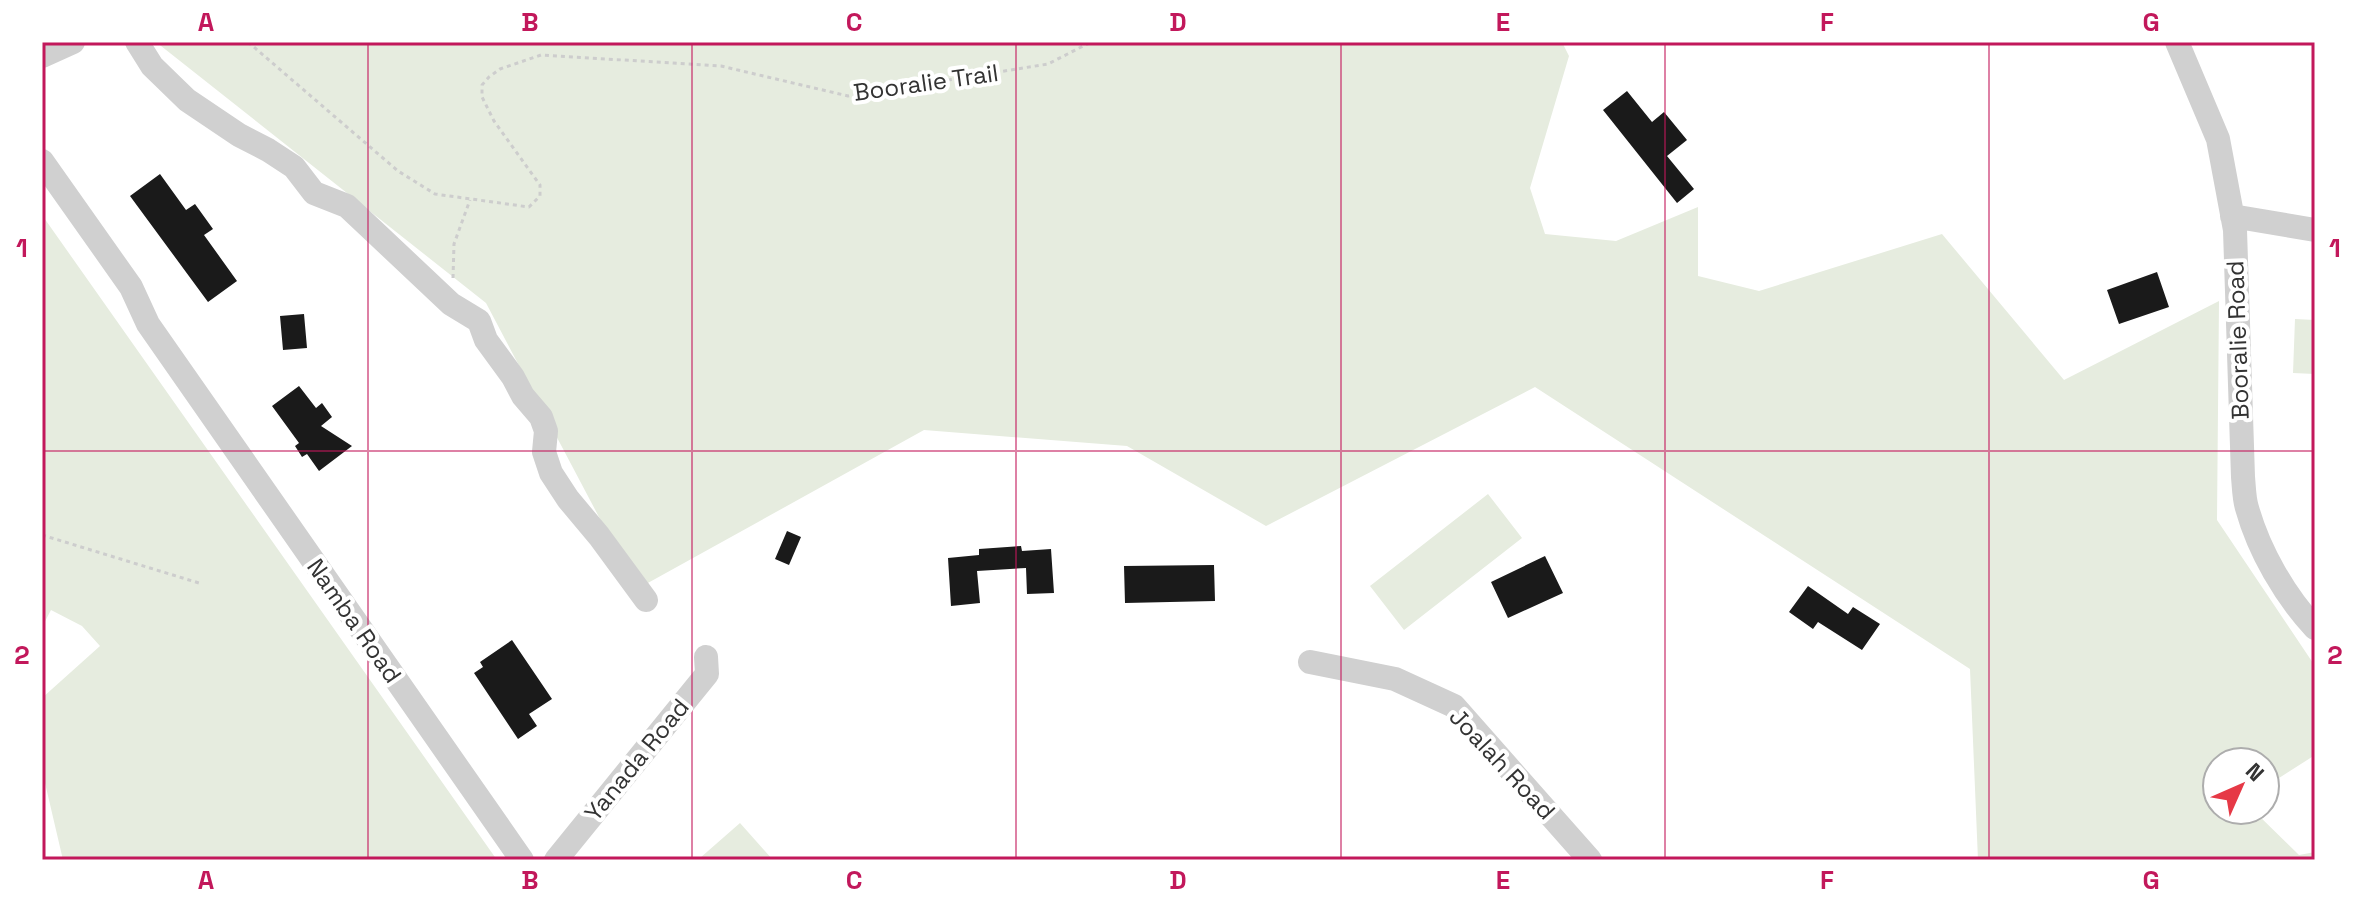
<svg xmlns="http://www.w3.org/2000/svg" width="2357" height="902" font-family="'Space Grotesk',sans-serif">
	<rect width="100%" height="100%" fill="#fff"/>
	<path fill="#e6ecdf" d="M156,42h1406l7,14 -39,132 15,46 71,7 82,-34v69l61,15 183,-57 122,146 155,-79 -2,219 98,146v89l-50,32v-25h-48v48h36l46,45 16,-3v8h-337l-8,-191 -435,-282 -269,139 -139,-80 -203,-16 -287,159 -151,-286z
		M42,215l455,645h-434l-21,-90v-72l58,-52 -18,-20 -31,-16 -9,17z
		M2295,319l20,1v54l-22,-1z
		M1488,494l34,44 -118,92 -34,-44z
		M740,823l33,37h-71l-2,-2z"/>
	<path fill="#1a1a1a" d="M1627,91l25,31 12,-10 23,28 -20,16 27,33 -17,14 -74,-93z
		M160,174l26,36 9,-6 18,25 -9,6 33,46 -29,21 -78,-106z
		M2157,272l12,35 -50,17 -12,-34z
		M304,314l3,34 -24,2 -3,-34z
		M299,386l17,22 6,-5 10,14 -11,9 31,20 -33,25 -12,-17 -5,3 -7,-11 4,-3 -27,-37z
		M787,531l14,6 -12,28 -14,-6z
		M1021,546l1,5 29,-2 3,44 -27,1 -1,-26 -49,3 3,32 -29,3 -3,-48 31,-3v-6z
		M1545,556l18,37 -55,25 -17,-36z
		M1214,565l1,36 -90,2 -1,-37z
		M1808,586l40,28 5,-7 27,17 -18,26 -44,-28 -5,7 -24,-17z
		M512,640l40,59 -23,15 8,12 -19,13 -44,-66 9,-6 -3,-5z"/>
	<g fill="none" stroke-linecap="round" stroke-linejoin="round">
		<path stroke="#cdcdcd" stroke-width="3" stroke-dasharray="4 4" stroke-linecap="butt" d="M248,42l150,129 37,23 94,13 11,-11v-11l-46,-64 -12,-24v-12l7,-8 11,-8 41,-14 180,11 127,30 200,-32 43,-22
			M453,278l1,-34 16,-44
			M42,535l157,48"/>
		<path stroke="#d0d0d0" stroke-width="24" d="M137,42l15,24 35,34 52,35 29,15 26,17 20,26 33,13 104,98 28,17 7,19 27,37 10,19 18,21 5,14 -2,21 7,21 17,26 31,37 47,64
			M2177,42l41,97 17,91 8,247c1,10 1,22 4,31 12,43 38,88 68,120
			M42,56l31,-14
			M42,161l89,126 17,37 374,536
			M2232,216l83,14
			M1310,662l85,17 59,27 136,154
			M556,860l151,-186 -1,-17"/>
	</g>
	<path fill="none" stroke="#c2185b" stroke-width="2" stroke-opacity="0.55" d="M368,42v818M692,42v818M1016,42v818M1341,42v818M1665,42v818M1989,42v818M42,451h2273"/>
	<g text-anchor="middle" stroke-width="8" stroke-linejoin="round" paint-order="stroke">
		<g font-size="24" fill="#333" stroke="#fff">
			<text transform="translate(926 83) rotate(-8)" y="8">Booralie Trail</text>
			<text transform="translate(2238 340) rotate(-92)" y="8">Booralie Road</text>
			<text transform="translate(354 621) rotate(55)" y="8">Namba Road</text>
			<text transform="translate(637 760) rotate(-51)" y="8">Yanada Road</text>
			<text transform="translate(1502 764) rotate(47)" y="8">Joalah Road</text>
		</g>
	</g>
	<rect width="2357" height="902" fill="none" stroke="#ffffff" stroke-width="88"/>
	<g transform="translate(2241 786) rotate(45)"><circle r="38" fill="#ffffff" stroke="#adadad" stroke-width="2"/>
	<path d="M0-6L14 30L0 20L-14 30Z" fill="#e63946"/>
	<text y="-12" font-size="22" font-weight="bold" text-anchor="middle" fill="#333333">N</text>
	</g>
	<rect x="44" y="44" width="2269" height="814" fill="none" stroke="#c2185b" stroke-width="3"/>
	<g font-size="26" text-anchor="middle" font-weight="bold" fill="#c2185b">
		<text x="206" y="31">A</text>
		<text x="530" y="31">B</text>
		<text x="854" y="31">C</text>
		<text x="1178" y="31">D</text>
		<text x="1503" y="31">E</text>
		<text x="1827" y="31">F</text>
		<text x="2151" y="31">G</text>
		<text x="22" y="257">1</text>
		<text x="2335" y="257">1</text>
		<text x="22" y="664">2</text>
		<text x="2335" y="664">2</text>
		<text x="206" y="889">A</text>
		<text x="530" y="889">B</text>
		<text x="854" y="889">C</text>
		<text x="1178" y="889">D</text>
		<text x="1503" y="889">E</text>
		<text x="1827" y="889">F</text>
		<text x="2151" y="889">G</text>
	</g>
</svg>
